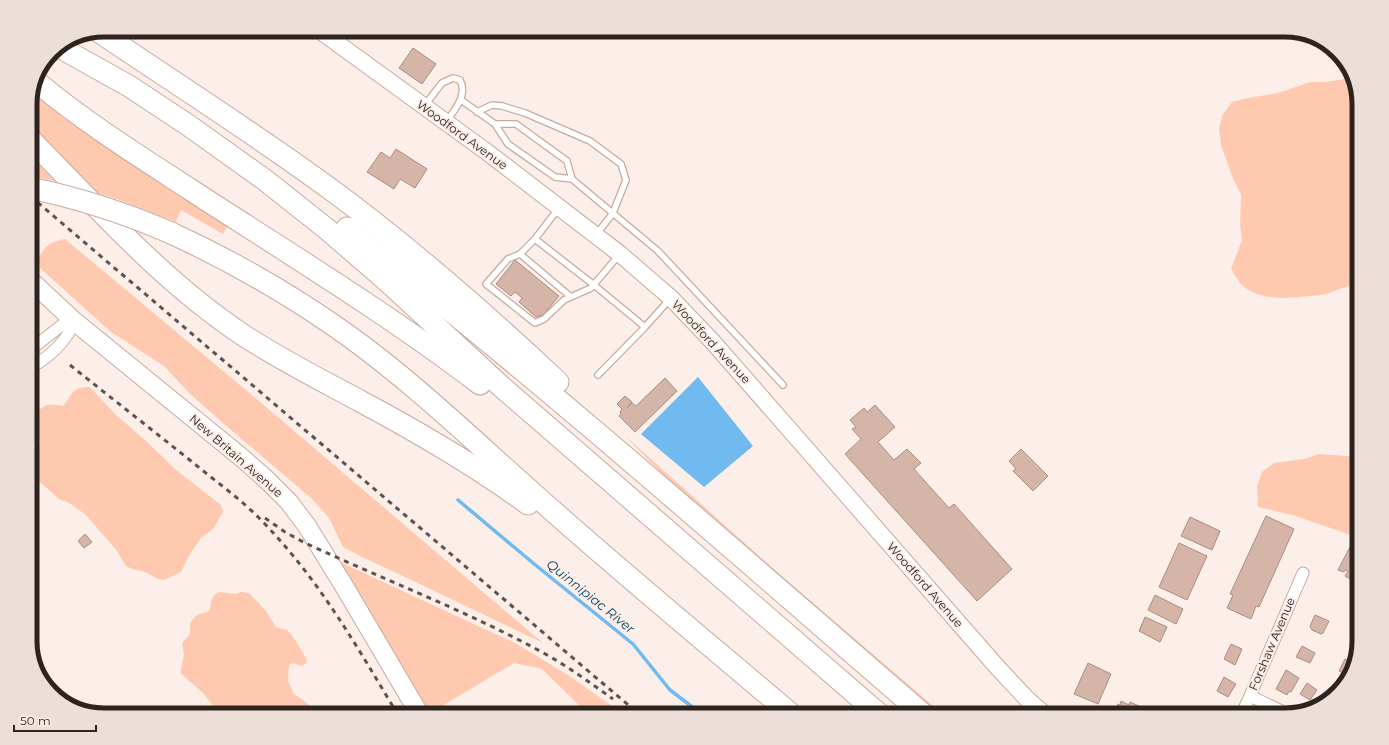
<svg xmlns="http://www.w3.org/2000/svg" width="1389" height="745" font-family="Montserrat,sans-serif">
	<rect width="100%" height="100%" fill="#fcefe9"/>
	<path fill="#ffc9b0" d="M1351,78l8,21v186c-13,-1 -25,8 -38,10 -26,2 -57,9 -79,-10 -4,-4 -8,-11 -11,-16l11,-29 -2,-16 1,-29 -9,-19 -11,-31 -2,-16 4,-15 9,-12 16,-4 30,-5 32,-11h15z
		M34,91c60,52 128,91 194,134l-5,9 -42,-24 -5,12 -56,-22 -31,-10 -59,-65v-26z
		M30,156l25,25 -25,-5z
		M65,239l188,157 290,247 -121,-58 -62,-29 -17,-9 -14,-29 -17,-19 -88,-75 -34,-30 -26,-28 -53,-34 -71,-64 -2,-10c9,-13 11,-16 27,-19z
		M90,387l25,27 31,27 29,28 46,36 2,7 -10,17 -12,9 -11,16 -9,18 -17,8 -6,-1 -13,-7 -13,-3 -6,-3 -9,-15 -31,-36 -15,-11 -12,-5 -19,-17 -10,-5v-24l7,-1 3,-11 -10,-12 1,-14c16,-9 12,-13 32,-9 5,-5 9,-16 16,-18 3,-1 8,-1 11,-1z
		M623,434l147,132 168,144 8,5h-10l-243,-210z
		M1319,454l40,3v81l-63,-22 -38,-9 -1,-21 5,-14 12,-9 30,-4z
		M338,561l177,82 53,32 57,40h-36l-47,-46 -28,-6 -87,52h-2l-77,-141z
		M220,592l15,2 6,-2 8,1 17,18 10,16c4,2 8,1 12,4 4,3 17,24 19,30l-2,3 -4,2 -8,-3 -4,2 -1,16 6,13 9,6 18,15h-97l-10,-8 -11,-14 -22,-19v-6l3,-13 -2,-12 8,-9v-10l2,-4 5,-5 12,-4c3,-7 1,-17 11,-19z"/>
	<path fill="#71baf0" d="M698,377l55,69 -49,41 -63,-53z"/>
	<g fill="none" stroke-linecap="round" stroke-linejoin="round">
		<path stroke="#71baf0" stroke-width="3.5" d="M458,500l75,63 100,81 37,46 33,25"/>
	</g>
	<path fill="#d5b5a7" stroke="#ab8d7f" d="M413,48l23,16 -14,20 -23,-16z
		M396,149l31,20 -12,19 -15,-9 -6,10 -27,-17 14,-20 9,6z
		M515,260l44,36 -16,19 -7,2 -17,-15 3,-4 -7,-6 -4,4 -15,-12z
		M665,378l12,13 -42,41 -16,-16 2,-2 -1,-2 2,-3 -5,-5 8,-8 7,6 -5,6 5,-5 4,3z
		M875,405l20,22 -17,15 16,18 13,-11 14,14 -7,6 35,39 5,-4 58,65 -35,32 -132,-147 16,-15 -9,-10 4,-2 -6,-7 14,-12 3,4z
		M1021,449l27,27 -15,15 -20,-20 3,-2 -7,-8z
		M1266,516l28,13 -35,78 -3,-1 -5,13 -24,-11 6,-13 -3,-1z
		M1190,517l30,14 -8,19 -31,-14z
		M85,534l7,8 -8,6 -6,-7z
		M1179,543l28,13 -20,44 -28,-13z
		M1350,547l9,4v29l-3,-2 -2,3 -9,-5 3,-5 -3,-1 -1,2 -6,-2z
		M1155,595l28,14 -7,15 -28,-14z
		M1315,615l14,6 -6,12 -2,1 -9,-4 -2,-4z
		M1145,617l22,10 -7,15 -21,-11z
		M1231,644l11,5 -7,16 -11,-6z
		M1302,646l13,7 -5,10 -14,-6z
		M1345,659l9,4 -3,11 -2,2 -10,-5z
		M1088,663l23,11 -13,30 -24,-10z
		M1286,670l13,8 -8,14 -2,-1 -2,4 -11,-6z
		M1224,677l12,7 -8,13 -11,-6z
		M1307,683l10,7 -7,10 -10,-6z
		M1121,701l8,4 1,-3 29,13h-46l5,-11 2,1z"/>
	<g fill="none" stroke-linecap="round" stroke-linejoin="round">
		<defs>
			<path id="lane" d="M461,100l34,24 13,20 47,33 17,2 86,72 125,134
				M425,105l17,-22 11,-5 7,2c8,15 -5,29 -13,41
				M477,112l15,-7 10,1 23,7 65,28 31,23 5,16 -13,33 -17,22
				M495,124h21l51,37 5,18
				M558,209l-23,30 -15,15 -12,5 -22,25 49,39 9,-4 20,-19 27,-12 28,-33
				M535,239l59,46 51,42 25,-28
				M520,254l51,43
				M598,375l47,-48"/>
			<path id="street" d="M30,350l32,-25 12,-4c-6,20 -26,37 -44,47
				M1250,696l38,18
				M1241,715l9,-19 53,-123"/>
			<path id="secondary" d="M319,30l168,122 133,102 51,44 41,43 286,327 28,30 19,17"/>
			<path id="primary" d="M30,280l44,41 167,136 26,23 22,22 18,24 37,60 76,129"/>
			<path id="highway" d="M98,31c81,55 164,107 243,166 76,57 148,120 217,185
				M59,47l70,39 59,39 77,55 63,50 59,51 116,107 377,327
				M38,83c48,40 101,73 153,107 97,63 197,124 289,194
				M30,139c68,69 132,142 213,196 38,25 78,45 117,66 58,31 115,64 168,103
				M347,228c198,155 386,322 577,487
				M171,233c61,28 120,62 175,101 74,53 139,118 208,178 78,69 158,135 238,203"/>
		</defs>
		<use href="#lane" stroke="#c9a99b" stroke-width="8"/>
		<use href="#street" stroke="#c9a99b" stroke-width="13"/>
		<use href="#secondary" stroke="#c9a99b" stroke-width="18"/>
		<use href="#primary" stroke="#c9a99b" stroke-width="20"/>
		<use href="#highway" stroke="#c9a99b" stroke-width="23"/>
		<use href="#lane" stroke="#fff" stroke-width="5.5"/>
		<use href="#street" stroke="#fff" stroke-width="11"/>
		<use href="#secondary" stroke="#fff" stroke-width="16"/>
		<use href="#primary" stroke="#fff" stroke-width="18"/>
		<use href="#highway" stroke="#fff" stroke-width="21"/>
		<path stroke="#5f534d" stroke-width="3" stroke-dasharray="5 5" stroke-linecap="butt" d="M30,196l610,519
			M70,365c40,32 81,64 121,96 24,20 50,38 72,61 57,59 93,123 135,193
			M265,518l20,14 20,11c78,36 159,67 235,108 26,14 49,31 73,48"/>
		<defs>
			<path id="highway-bridge" d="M30,188c49,10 95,25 141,45"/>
		</defs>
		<use href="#highway-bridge" stroke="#c9a99b" stroke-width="23" stroke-linecap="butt"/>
		<use href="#highway-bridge" stroke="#fff" stroke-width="21"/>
	</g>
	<g text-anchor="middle" stroke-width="4" stroke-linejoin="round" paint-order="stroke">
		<g font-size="12" fill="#2f231e" stroke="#fcefe9">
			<text transform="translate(462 135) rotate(36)" y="4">Woodford Avenue</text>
			<text transform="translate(711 342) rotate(47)" y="4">Woodford Avenue</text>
			<text transform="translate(236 456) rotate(41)" y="4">New Britain Avenue</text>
			<text transform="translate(925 585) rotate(49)" y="4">Woodford Avenue</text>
			<text transform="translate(1272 644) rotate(-67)" y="4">Forshaw Avenue</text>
		</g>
		<g font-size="13" font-style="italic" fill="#044163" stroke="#fcefe9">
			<text transform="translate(591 596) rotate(39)" y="5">Quinnipiac River</text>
		</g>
	</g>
	<path d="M0 0H1389V745H0ZM104 37H1285A67 67 0 0 1 1352 104V641A67 67 0 0 1 1285 708H104A67 67 0 0 1 37 641V104A67 67 0 0 1 104 37Z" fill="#ecdfd9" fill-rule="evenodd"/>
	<path fill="none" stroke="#2f231e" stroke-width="5" d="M104 37H1285A67 67 0 0 1 1352 104V641A67 67 0 0 1 1285 708H104A67 67 0 0 1 37 641V104A67 67 0 0 1 104 37Z"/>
	<path d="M14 725v6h82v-6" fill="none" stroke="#2f231e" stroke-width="2"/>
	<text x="20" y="725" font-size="12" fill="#2f231e" stroke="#fcefe9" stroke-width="3" paint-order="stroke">50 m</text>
</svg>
